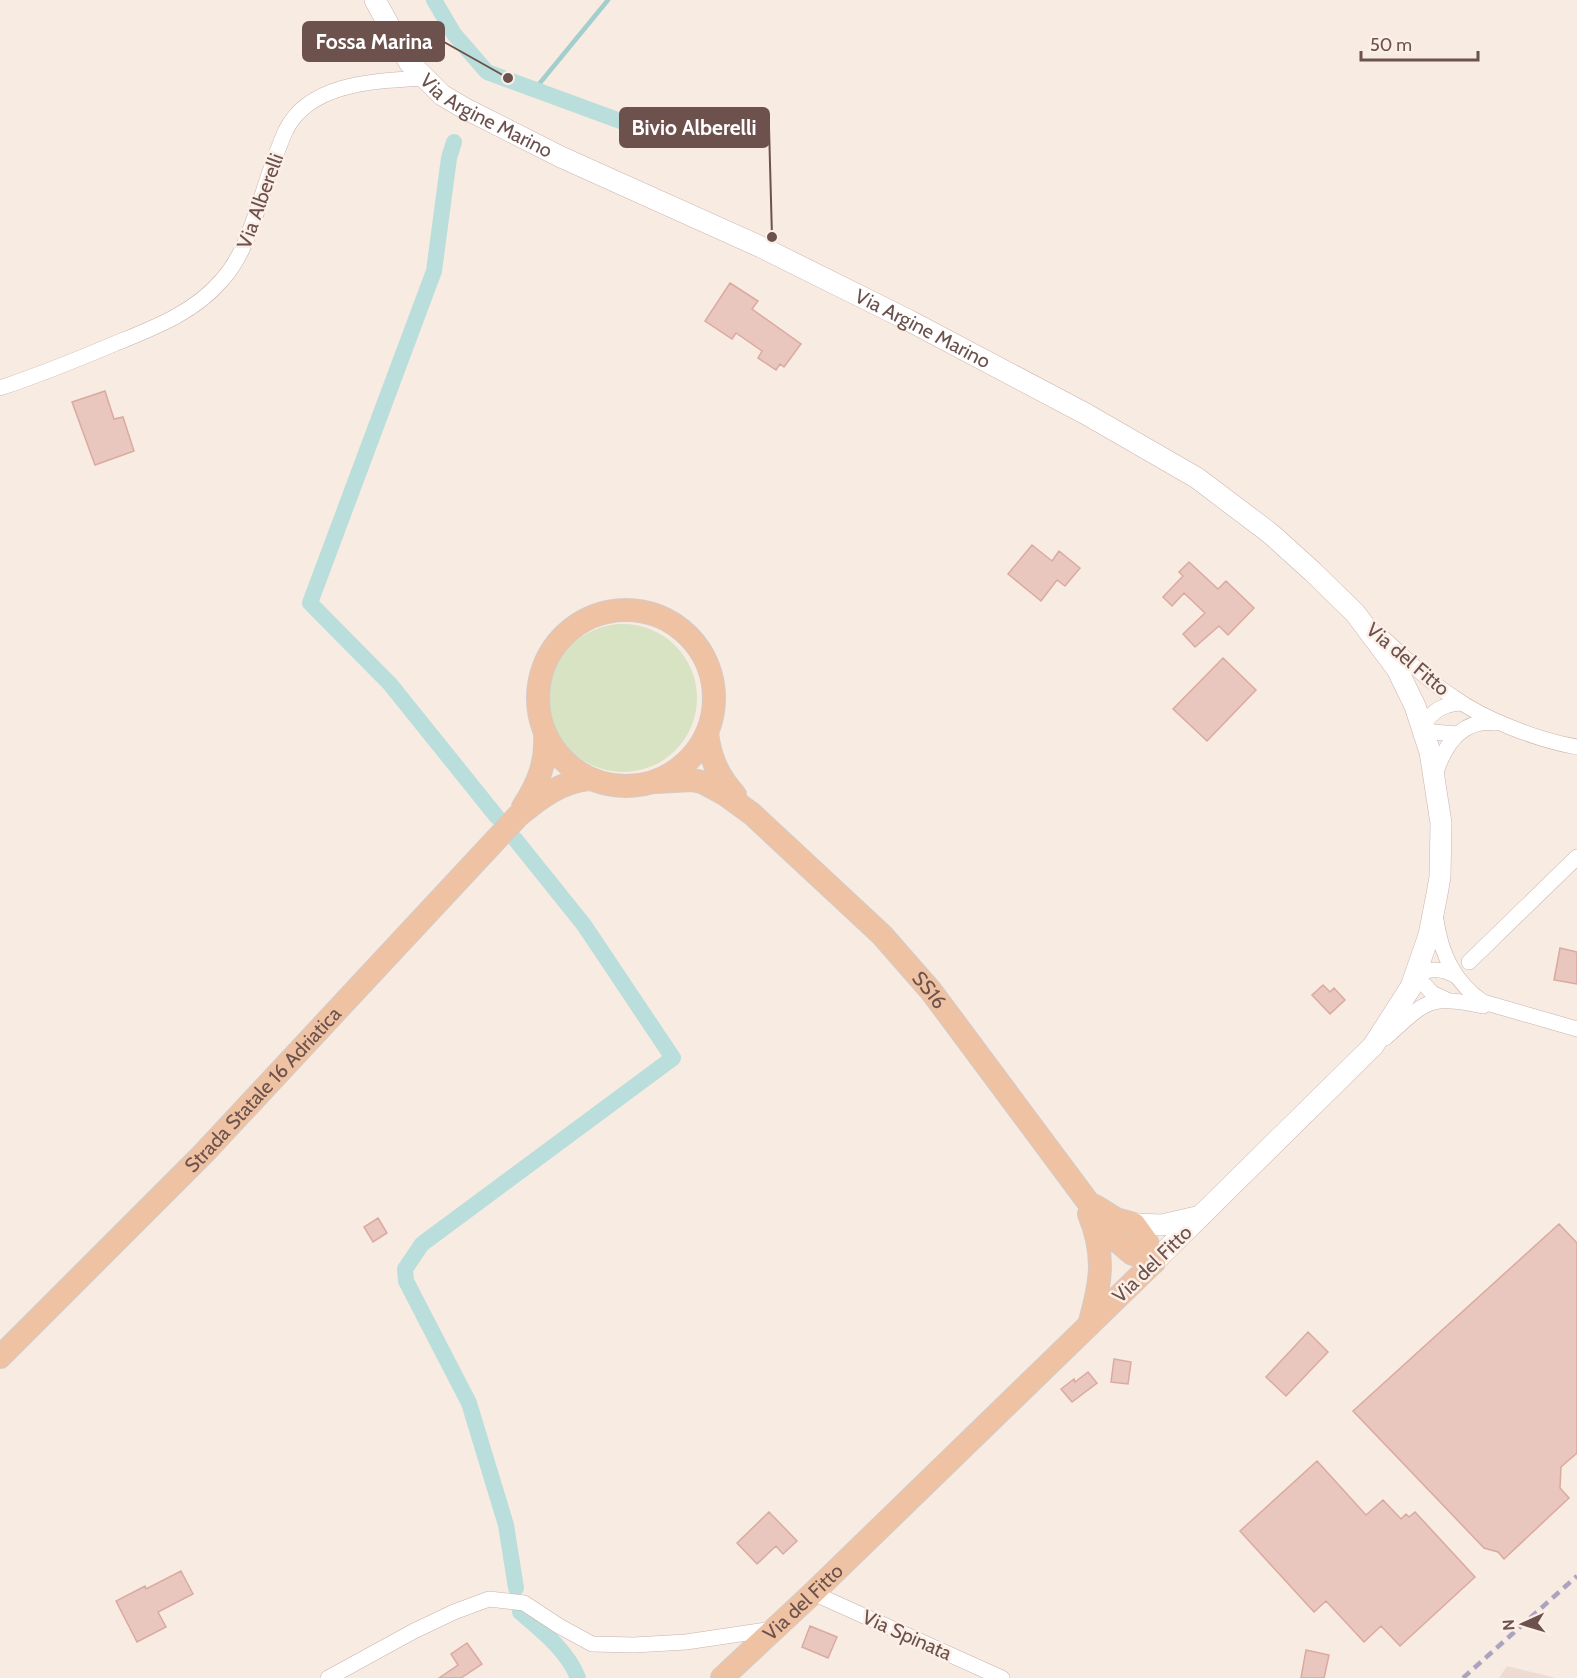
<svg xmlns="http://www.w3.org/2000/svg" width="1577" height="1678" font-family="Cabin,sans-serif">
	<rect width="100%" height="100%" fill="#f8ebe2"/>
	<path fill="#eedbd2" d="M1507,1666l49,12h-57z"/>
	<path fill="#d7e3c3" d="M549 698a74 74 0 1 1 148 0a74 74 0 1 1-148 0Z"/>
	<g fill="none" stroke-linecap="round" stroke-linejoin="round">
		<path stroke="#a2cecc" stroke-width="4.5" d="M535,89l73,-89"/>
		<path stroke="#badedc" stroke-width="16" d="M434,0l20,34 33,38 136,50
			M454,142l-5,16 -15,113 -124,332 80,81 107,133
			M515,839l69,86 89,133 -251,186 -17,25 1,12 63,122 37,122 10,63
			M520,1612c21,18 48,39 58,66"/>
	</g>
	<path fill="#e9c6be" stroke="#daaaa1" stroke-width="1.5" d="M730,283l28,18 -6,8 49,35 -17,23 -4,-3 -4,6 -18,-12 4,-7 -26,-18 -4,6 -27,-18z
		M105,391l9,28 9,-2 11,34 -39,14 -23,-63z
		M1032,545l20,16 7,-10 21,17 -15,18 -8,-6 -16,21 -33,-27z
		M1189,562l29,27 8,-8 28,27 -26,27 -9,-9 -24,21 -12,-13 22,-21 -21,-20 -12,13 -9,-9 20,-21 -4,-4z
		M1223,658l33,32 -49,51 -34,-32z
		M1560,948l17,4v32l-23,-4z
		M1323,985l7,7 4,-4 11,12 -15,14 -18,-19z
		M378,1218l9,15 -14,9 -9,-15z
		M1559,1224l18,19v210l-16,14 -1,21 9,10 -65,61 -6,-7 -14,-4 -131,-137z
		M1308,1332l20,20 -42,44 -20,-19z
		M1114,1359l17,3 -3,22 -17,-2z
		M1088,1372l9,11 -25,19 -11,-13 13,-10 1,3z
		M1317,1461l49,54 17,-15 18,19 5,-5 3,3 6,-5 60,65 -75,69 -19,-20 -17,16 -38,-41 -12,11 -74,-81z
		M769,1512l28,29 -14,13 -7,-8 -19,18 -20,-21z
		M181,1571l12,23 -35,18 8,15 -29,15 -21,-41 29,-15 1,3z
		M810,1626l27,11 -9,21 -26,-11z
		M467,1643l15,21 -21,14h-22l19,-13 -7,-11z
		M1306,1650l23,5 -5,23h-23z"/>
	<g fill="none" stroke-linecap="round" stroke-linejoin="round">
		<defs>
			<path id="street" d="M0,388c39,-13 76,-28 114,-44 39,-16 80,-31 108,-64 18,-20 26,-44 35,-69 9,-27 17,-55 29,-81 24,-48 91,-49 138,-52
				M1382,637c23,21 45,43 71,60 32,23 85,43 124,50
				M1457,734l-24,-2 -11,-6c11,-15 20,-22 40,-23
				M1435,775c9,-29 26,-57 61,-52
				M1436,920c5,34 18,62 47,82l94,27
				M1469,962l108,-105
				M1449,1001l-17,-8 -16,-18c14,-7 26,-7 40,1
				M1385,1038c41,-36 41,-44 98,-32
				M813,1593l189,85
				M328,1678l86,-47 40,-19 35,-13 35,4 35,23 33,18 42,1 52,-3 87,-13"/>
			<g id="secondary">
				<path id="s1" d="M375,0l34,62 33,33 22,13 97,49 200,90 147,73 178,94 111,64 74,56 42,38 42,41 42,56 18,37 15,46 11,71 -1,54 -3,17 -8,41 -18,52 -38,59 -219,216"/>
				<path d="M1134,1224l28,1 39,-9"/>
			</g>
			<g id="primary">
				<circle cx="626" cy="698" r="88"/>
				<path d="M707,733c3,25 11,43 28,62"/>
				<path id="s2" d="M656,782l36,-2 10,2 24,13 26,19 130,121 49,56 186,250 14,12 23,9"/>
				<path d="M523,807c15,-23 24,-45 22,-73"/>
				<path d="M1095,1206l21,13 18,5 13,18 7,20"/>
				<path d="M1089,1325c12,-42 17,-69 0,-111"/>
				<path id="s3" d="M0,1357l203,-203 315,-338c22,-18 42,-34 71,-37"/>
				<path id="s4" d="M722,1678l91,-85 341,-331"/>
			</g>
		</defs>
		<use href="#street" stroke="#c7b2ab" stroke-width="16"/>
		<use href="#secondary" stroke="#ccb3ac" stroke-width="22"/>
		<use href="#primary" stroke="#d3cbc9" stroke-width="24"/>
		<use href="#street" stroke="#fff" stroke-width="15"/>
		<use href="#secondary" stroke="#fff" stroke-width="21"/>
		<use href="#primary" stroke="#eec2a3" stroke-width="22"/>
		<path stroke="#aca3bf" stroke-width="4.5" stroke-dasharray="9 6" stroke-linecap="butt" d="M1463,1678l114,-102"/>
	</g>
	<g text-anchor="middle" stroke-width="5" stroke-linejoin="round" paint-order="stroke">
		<g font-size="20" fill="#6c514c" stroke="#fcefe8">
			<text dy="7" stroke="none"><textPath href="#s1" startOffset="166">Via Argine Marino</textPath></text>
			<text transform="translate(260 201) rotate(-70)" y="7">Via Alberelli</text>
			<text dy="7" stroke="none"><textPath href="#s1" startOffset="652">Via Argine Marino</textPath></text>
			<text transform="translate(1408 659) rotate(40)" y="7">Via del Fitto</text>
			<text dy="7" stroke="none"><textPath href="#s2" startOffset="356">SS16</textPath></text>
			<text dy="7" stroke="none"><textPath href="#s3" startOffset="375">Strada Statale 16 Adriatica</textPath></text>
			<text transform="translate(1152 1264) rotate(-44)" y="7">Via del Fitto</text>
			<text dy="7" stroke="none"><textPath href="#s4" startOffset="111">Via del Fitto</textPath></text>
			<text transform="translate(907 1635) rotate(24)" y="7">Via Spinata</text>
		</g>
	</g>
	<path fill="none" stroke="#6c514c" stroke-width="2" d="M508 78L444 42M772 237L769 127"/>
	<g fill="#6c514c" stroke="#fcefe8" stroke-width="2">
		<circle cx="508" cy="78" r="6"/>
		<circle cx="772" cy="237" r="6"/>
	</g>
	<g fill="#6c514c" stroke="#6c514c" stroke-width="2">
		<rect x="303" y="22" width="141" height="39" rx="6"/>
		<rect x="620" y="108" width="149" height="39" rx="6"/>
	</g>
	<g font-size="21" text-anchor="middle" font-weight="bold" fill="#fff">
		<text x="374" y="49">Fossa Marina</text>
		<text x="694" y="135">Bivio Alberelli</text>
	</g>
	<g transform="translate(1523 1624) rotate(266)" stroke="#fcefe8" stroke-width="4.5" paint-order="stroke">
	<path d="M0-4.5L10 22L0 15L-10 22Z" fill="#6c514c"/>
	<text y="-9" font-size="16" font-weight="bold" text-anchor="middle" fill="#6c514c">N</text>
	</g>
	<path d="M1361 51v9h117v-9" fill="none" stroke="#6c514c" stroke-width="3"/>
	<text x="1370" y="51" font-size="18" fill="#6c514c" stroke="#fcefe8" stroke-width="4.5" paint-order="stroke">50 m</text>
</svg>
